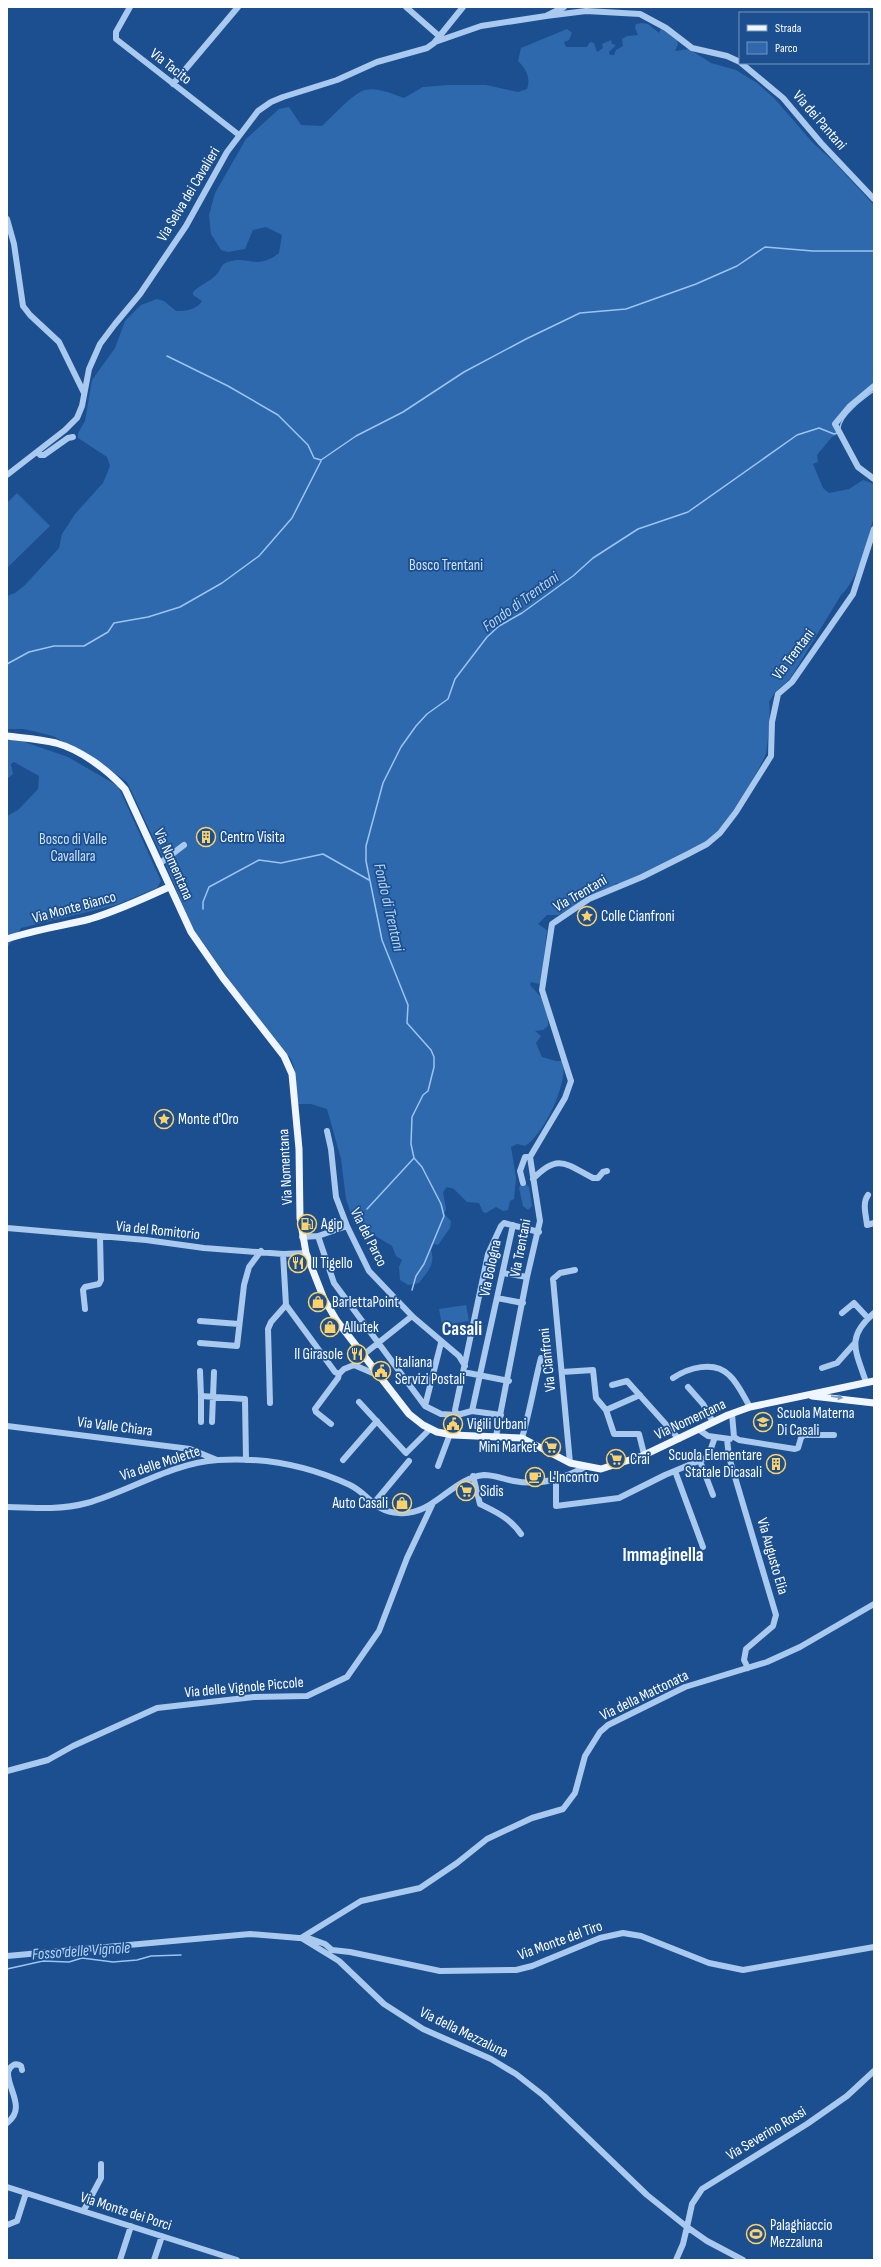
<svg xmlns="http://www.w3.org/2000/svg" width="881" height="2267" font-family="'Sofia Sans Condensed',sans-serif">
	<rect width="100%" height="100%" fill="#1b4f8f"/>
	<path fill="#2e69ad" d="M642,23l6,1 11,9 2,-5 15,8 2,8 -3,7 14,-2 22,14 25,7 21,13 17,15 39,45 20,18 41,44v179l-42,40 5,11 -5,2 -15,18 1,7 -5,2 10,24 6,5 20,-4 14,-9 11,4c0,10 2,22 0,31 -5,24 -16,65 -33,80l-51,84 -15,13 -6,10c2,8 -1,41 -3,51 -3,12 -40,71 -49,80 -23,22 -68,38 -97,51l-4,-1 -2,3 -56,29h-11l-9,9 9,6 -6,52 -2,2 -8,-2 -1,3 11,12 7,21v8l-5,4 -8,1 6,5 -5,7 6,14 14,4h7c5,23 -19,73 -38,85l-8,-2 -6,3 5,31 -2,21 -4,2 -2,9 -5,1 -7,-4 -10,6 -3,-1 -4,-9 -12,-1 -13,-13 -7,-2 -4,5 3,17 -2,5 7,7 -1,7 -12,17 -4,-1 -3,6c5,14 -4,22 -12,33l-11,2 -8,-5 -1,-13 3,-7 -6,-4 -4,-10 -38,-23 -8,-24 -5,-40 -14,-50 -16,-5h-13l-4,-37 -3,-8 -50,-63 -49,-69 -27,-64 -38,-81 -32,-23 -42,-23 -29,-7h-17v-133l8,-3 10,-8 34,-37 3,-14 13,-20 28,-31 7,-17 -3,-9 -29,-19v-5l7,-12 7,-41 23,-32 10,-27 16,-16 16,-6 7,2 12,10c10,0 21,-1 26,-10l-9,-6v-3c7,-7 16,-10 23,-17 5,-4 4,-11 12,-13 21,-7 28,9 51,-9l3,-18 -16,-8 -13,3 -8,19 -17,3 -7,-2 -10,-16 -2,-19 6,-22 31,-54 33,-30 10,-2 12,18 21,1c10,-9 31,-33 43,-36 12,-3 28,4 39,8l19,-11 25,-2h38l32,7 9,-3c4,-11 -1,-20 -9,-28l3,-13 46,-19 5,4 -3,7 -5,2 2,5h21l3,-5 4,1 3,9 6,-4 -1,-4 9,-4 1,4 4,1 -7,7 1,3h4l2,-5 7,-4 -1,-7 5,-3 11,-1 -3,-7 1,-4z
		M17,493l33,33 -43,42v-65z
		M13,738l55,19 50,29 43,95 -4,7 -41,17 -95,23 -14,20v-132l11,-6 20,-21 1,-13 -25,-14 -3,2 2,10 -6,5v-40z
		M525,1183l4,4 3,19 -4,4 -5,-4 -4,-18 2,-4z
		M466,1305l3,16 -27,4 -3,-16z"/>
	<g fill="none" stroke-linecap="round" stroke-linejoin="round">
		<path stroke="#9cc4f0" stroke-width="1.5" d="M167,356l61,30 50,29 30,30 6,13 7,2 35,-24 47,-24 61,-40 62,-33 54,-26 46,-4 70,-25 41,-18 28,-19 48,4h61
			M840,428c1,-13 23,-29 34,-37
			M7,664l22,-12 25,-6h30l24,-14 6,-9 34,-6 32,-10 42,-24 37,-27 33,-38 29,-57
			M203,909v-7l6,-15 50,-27 22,3 42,-9 46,26
			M367,1209l47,-51
			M412,1290l4,-14 8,-12 20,-48 -3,-12 -19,-37 -8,-9 -3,-14 1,-27 11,-22 5,-4 6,-24v-10l-3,-7 -24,-27 1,-18 -26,-65 -16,-79v-15l17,-63 18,-36 15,-21 11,-12 21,-15 7,-20 32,-42 12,-11 23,-13 51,-37 20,-18 45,-29 50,-17 109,-77 22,-7 15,6 3,-1
			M7,1969l36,-8 26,1 13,-4 31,4 24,-2 14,-4 30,-1"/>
		<path stroke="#a9c9ee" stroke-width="6" d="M130,7l-14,25v7l123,96
			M406,7l33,29
			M546,16l40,-5 54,3 26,14 26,20 35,8 13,6
			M435,42l46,-16 65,-10 18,-9
			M741,63l42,35 38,45 53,56
			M173,84l65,-77
			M7,219l7,25 9,62 7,9 29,27 25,51
			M874,386l-24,20 -15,18 23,43 16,12
			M38,451l2,4h4l24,-17 5,-1
			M7,475l58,-45 12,-12 5,-12 7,-37 11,-25 15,-20 25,-30 46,-68 41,-74 31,-41 13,-9 12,-5 54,-17 40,-18 50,-14 7,-5 29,-36
			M159,864l25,-19
			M327,1131l4,18 5,48 11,29 22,45 44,46 46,39 6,10
			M533,1179c25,-26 33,-15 60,-1h5l5,-6 4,-1
			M523,1183l-3,-12 5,-14h5
			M868,1195c-6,8 -2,20 -1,30l7,-2
			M7,1228l139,12 58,8 79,6 23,-1
			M318,1236l16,47 91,123 16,8 16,1 15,-4 29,4
			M302,1237l16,-1 29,-10
			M283,1254l3,51 49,67 4,2
			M503,1273l24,4
			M497,1298l26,5
			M85,1309l-2,-19 2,-3 14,-3 2,-4 -1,-43
			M842,1313l12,-10 14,15
			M200,1321l39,3
			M200,1343l37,3 7,-61 5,-18 12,-16
			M363,1355l49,-39
			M822,1368l15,-5 17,-19
			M200,1371l1,25
			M463,1372l46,9
			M562,1372l31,-2 3,28 10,12 34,-15
			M673,1378c15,-10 41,-18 56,-3 9,8 15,22 21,32
			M866,1382c-10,-31 -21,-44 8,-69
			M612,1385l15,-4 52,58
			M688,1387l15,17 10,18
			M359,1402l47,51 24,-24
			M270,1403l-2,-74 3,-7 15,-17
			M425,1406l16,-63
			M606,1410l8,24h25l5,20
			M472,1411l41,-186
			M732,1414l2,23 5,3 56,9 3,-1 3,-10 3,-3h30
			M201,1422v-26l44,3 1,61
			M212,1422l2,-50
			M331,1424l-15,-12 -1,-3 23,-31 1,-4 5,-5 10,-4 28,12
			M7,1426l183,23 27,11
			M698,1429l10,7 22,3
			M457,1435l2,-15 -4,-10 33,-156 13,-28 3,-3 35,9
			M496,1436l31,-159 13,-56 -10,-64 35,-59 6,-17 -29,-91 10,-66 37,-25 53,-22 46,-23 19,-10 13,-11 16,-21 35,-56 1,-34 6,-28 14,-12 61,-88 21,-65
			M522,1438c8,-27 12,-53 19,-80
			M727,1439l2,18 47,158 -3,11 -27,23 -2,11 4,8
			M343,1460l34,-39
			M700,1461l13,34
			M570,1463l-17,-184 7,-6 15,-3
			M438,1466l12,-32
			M675,1471l28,76
			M473,1476l7,28c16,8 30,14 41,30
			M556,1479v27l63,-8 46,-23 43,-18 7,-20
			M374,1503l35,-42
			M7,1507c26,1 55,3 80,-4 43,-12 84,-40 131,-43 45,-3 91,6 132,25 20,10 24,27 49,28 35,3 52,-35 85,-38 10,0 20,4 30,6 25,5 49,-2 71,-14
			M7,1771l41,-11 25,-14 84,-38 97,-11 53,-1 40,-19 32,-46 28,-73 25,-53
			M301,1938l60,-37 59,-13 37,-25 30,-24 45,-21 31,-9 12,-16 10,-37 15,-24 8,-7 77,-38 82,-25 33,-15 74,-43
			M303,1939l36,22 45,43 39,25 68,30 25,15 28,22 103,99 40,32
			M7,1956l243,-22 61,5 14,5 7,6 18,2 90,19 76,-1 16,-4 68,-28 23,-5 18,3 68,27 34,7 131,-23
			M7,2123c20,-15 0,-34 1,-51 2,-6 7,-10 13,-6l1,4
			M7,2187l230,73
			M84,2210l17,-32v-14
			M7,2225l10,-4 9,-28
			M687,2227l5,-23 10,-15 105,-65 40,-28 27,-25
			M120,2260l11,-34
			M154,2260l8,-24
			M676,2260l7,-16 4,-17 20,14 36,19"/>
		<path stroke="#f0f6ff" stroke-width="7" d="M7,736c16,2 33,3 49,7 25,7 52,27 69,46l66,143 32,46 61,78 8,18 7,75 1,69 6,35 18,46 13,22 72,93 14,11 14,7 16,3 69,3 48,25 31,6 41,-13 86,-41 22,-8 124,-26
			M7,939c27,-9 55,-13 83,-20 27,-8 53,-20 79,-32
			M812,1396l62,7"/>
	</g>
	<defs><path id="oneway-solid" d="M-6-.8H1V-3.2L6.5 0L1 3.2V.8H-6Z"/></defs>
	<use fill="#7b9ac1" href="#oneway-solid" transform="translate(837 1397) rotate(8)"/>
	<defs>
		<symbol id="building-ring" viewBox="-11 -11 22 22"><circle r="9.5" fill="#1b4f8f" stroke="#ffd166" stroke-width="1.5"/><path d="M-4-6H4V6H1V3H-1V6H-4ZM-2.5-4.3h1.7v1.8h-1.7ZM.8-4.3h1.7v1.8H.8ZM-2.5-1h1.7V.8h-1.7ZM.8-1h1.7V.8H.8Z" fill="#ffd166"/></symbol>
		<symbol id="sight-ring" viewBox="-11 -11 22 22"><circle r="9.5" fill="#1b4f8f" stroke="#ffd166" stroke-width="1.5"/><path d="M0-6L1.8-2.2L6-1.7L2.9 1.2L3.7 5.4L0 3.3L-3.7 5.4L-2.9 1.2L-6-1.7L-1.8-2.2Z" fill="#ffd166"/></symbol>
		<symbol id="fuel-ring" viewBox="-11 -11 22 22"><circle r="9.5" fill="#1b4f8f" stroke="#ffd166" stroke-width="1.5"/><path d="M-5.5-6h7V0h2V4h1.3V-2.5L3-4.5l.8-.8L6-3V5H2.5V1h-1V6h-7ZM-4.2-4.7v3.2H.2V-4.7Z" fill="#ffd166"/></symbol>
		<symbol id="restaurant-ring" viewBox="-11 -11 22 22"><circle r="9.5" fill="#1b4f8f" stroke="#ffd166" stroke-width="1.5"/><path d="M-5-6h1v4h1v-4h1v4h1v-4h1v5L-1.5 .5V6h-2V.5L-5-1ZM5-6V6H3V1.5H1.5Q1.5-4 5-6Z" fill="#ffd166"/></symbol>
		<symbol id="shop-ring" viewBox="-11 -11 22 22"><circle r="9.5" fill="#1b4f8f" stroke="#ffd166" stroke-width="1.5"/><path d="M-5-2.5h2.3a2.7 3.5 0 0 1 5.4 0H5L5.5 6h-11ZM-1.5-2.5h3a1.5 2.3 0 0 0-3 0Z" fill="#ffd166"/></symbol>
		<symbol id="civic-ring" viewBox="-11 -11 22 22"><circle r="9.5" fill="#1b4f8f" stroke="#ffd166" stroke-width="1.5"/><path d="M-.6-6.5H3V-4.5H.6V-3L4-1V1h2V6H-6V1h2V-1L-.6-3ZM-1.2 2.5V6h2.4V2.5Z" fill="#ffd166"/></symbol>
		<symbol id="school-ring" viewBox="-11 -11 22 22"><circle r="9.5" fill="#1b4f8f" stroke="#ffd166" stroke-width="1.5"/><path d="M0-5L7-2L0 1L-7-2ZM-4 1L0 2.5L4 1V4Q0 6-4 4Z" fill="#ffd166"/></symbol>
		<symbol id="supermarket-ring" viewBox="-11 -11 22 22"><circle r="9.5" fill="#1b4f8f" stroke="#ffd166" stroke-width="1.5"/><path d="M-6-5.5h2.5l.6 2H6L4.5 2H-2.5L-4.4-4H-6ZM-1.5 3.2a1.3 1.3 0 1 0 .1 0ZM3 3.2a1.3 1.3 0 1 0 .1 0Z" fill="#ffd166"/></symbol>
		<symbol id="cafe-ring" viewBox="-11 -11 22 22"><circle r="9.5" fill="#1b4f8f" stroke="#ffd166" stroke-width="1.5"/><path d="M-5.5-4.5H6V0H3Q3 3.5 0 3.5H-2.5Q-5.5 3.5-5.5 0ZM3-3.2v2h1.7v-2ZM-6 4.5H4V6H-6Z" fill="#ffd166"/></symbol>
		<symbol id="stadium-ring" viewBox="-11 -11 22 22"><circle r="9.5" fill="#1b4f8f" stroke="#ffd166" stroke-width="1.5"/><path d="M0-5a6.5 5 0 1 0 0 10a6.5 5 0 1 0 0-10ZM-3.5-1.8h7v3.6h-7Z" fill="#ffd166"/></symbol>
	</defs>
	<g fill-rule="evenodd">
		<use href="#building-ring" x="195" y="826" width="22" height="22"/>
		<use href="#sight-ring" x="576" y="905" width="22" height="22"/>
		<use href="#sight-ring" x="153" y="1108" width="22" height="22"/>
		<use href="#fuel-ring" x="296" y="1213" width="22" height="22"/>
		<use href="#restaurant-ring" x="287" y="1252" width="22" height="22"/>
		<use href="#shop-ring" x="307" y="1291" width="22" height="22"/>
		<use href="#shop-ring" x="319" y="1316" width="22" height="22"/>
		<use href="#restaurant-ring" x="346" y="1343" width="22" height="22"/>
		<use href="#civic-ring" x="370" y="1360" width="22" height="22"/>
		<use href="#school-ring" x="752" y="1411" width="22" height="22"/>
		<use href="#civic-ring" x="442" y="1413" width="22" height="22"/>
		<use href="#supermarket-ring" x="540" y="1436" width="22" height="22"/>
		<use href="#supermarket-ring" x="605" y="1448" width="22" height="22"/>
		<use href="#building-ring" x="765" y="1453" width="22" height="22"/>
		<use href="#cafe-ring" x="524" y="1466" width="22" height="22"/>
		<use href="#supermarket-ring" x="455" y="1480" width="22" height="22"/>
		<use href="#shop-ring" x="391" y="1492" width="22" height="22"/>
		<use href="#stadium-ring" x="745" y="2223" width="22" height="22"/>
	</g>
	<g text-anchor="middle" stroke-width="3.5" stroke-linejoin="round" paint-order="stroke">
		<g font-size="15" fill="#fff" stroke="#1b4f8f">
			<text transform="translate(171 66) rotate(38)" y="5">Via Tacito</text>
			<text transform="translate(820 120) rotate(49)" y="5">Via dei Pantani</text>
			<text transform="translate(188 194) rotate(-59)" y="5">Via Selva dei Cavalieri</text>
			<text transform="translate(793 654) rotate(-53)" y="5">Via Trentani</text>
			<text transform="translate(174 864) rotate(66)" y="5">Via Nomentana</text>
			<text transform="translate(580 893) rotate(-30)" y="5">Via Trentani</text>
			<text transform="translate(74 907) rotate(-15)" y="5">Via Monte Bianco</text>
			<text transform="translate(285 1167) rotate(-93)" y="5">Via Nomentana</text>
			<text transform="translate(158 1230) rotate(6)" y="5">Via del Romitorio</text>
			<text transform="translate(369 1237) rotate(63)" y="5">Via del Parco</text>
			<text transform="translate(520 1248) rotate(-79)" y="5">Via Trentani</text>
			<text transform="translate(490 1268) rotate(-78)" y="5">Via Bologna</text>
			<text transform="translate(547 1360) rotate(-96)" y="5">Via Cianfroni</text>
			<text transform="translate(690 1419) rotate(-25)" y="5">Via Nomentana</text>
			<text transform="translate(115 1426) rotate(7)" y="5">Via Valle Chiara</text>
			<text transform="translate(160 1463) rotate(-18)" y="5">Via delle Molette</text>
			<text transform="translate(773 1556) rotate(74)" y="5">Via Augusto Elia</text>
			<text transform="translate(244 1687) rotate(-5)" y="5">Via delle Vignole Piccole</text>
			<text transform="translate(644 1695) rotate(-26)" y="5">Via della Mattonata</text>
			<text transform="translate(560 1940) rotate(-20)" y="5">Via Monte del Tiro</text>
			<text transform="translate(464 2032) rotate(26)" y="5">Via della Mezzaluna</text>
			<text transform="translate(766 2133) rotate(-31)" y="5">Via Severino Rossi</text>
			<text transform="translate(126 2211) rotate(18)" y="5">Via Monte dei Porci</text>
		</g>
		<g font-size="15" fill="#cfe3fa" stroke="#1b4f8f">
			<text x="446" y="570">Bosco Trentani</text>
			<text x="73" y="844">Bosco di Valle<tspan x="73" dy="17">Cavallara</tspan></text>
		</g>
		<g font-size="15" fill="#fff" stroke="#1b4f8f" text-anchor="start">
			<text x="220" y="842">Centro Visita</text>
			<text x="601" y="921">Colle Cianfroni</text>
			<text x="178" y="1124">Monte d'Oro</text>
			<text x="321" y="1229">Agip</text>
			<text x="312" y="1268">Il Tigello</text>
			<text x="332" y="1307">BarlettaPoint</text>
			<text x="344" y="1332">Allutek</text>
			<text x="343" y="1359" text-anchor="end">Il Girasole</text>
			<text x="395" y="1367">Italiana<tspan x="395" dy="17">Servizi Postali</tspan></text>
			<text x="777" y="1418">Scuola Materna<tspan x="777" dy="17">Di Casali</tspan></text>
			<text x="467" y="1429">Vigili Urbani</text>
			<text x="537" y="1452" text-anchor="end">Mini Market</text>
			<text x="762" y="1460" text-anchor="end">Scuola Elementare<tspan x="762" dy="17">Statale Dicasali</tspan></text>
			<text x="630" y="1464">Crai</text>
			<text x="549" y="1482">L'Incontro</text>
			<text x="480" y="1496">Sidis</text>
			<text x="388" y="1508" text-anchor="end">Auto Casali</text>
			<text x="770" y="2230">Palaghiaccio<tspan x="770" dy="17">Mezzaluna</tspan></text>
		</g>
		<g font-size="16" font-style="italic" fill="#b5d3f5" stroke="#1b4f8f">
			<text transform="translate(520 601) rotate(-36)" y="6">Fondo di Trentani</text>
			<text transform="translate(390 907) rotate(77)" y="6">Fondo di Trentani</text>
			<text transform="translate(81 1950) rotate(-4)" y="6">Fosso delle Vignole</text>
		</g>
		<g font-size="19" font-weight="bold" fill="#fff" stroke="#1b4f8f">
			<text x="462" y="1335">Casali</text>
			<text x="663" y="1561">Immaginella</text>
		</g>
	</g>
	<rect width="881" height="2267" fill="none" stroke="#ffffff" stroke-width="16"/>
	<rect x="739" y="12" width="130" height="52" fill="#1b4f8f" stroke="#7695bc"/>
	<rect x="747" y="25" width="20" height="6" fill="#f0f6ff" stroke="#7695bc"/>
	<text x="775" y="32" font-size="12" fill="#ffffff">Strada</text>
	<rect x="747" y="42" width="20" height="12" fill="#2e69ad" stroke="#7695bc"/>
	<text x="775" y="52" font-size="12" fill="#ffffff">Parco</text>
</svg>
